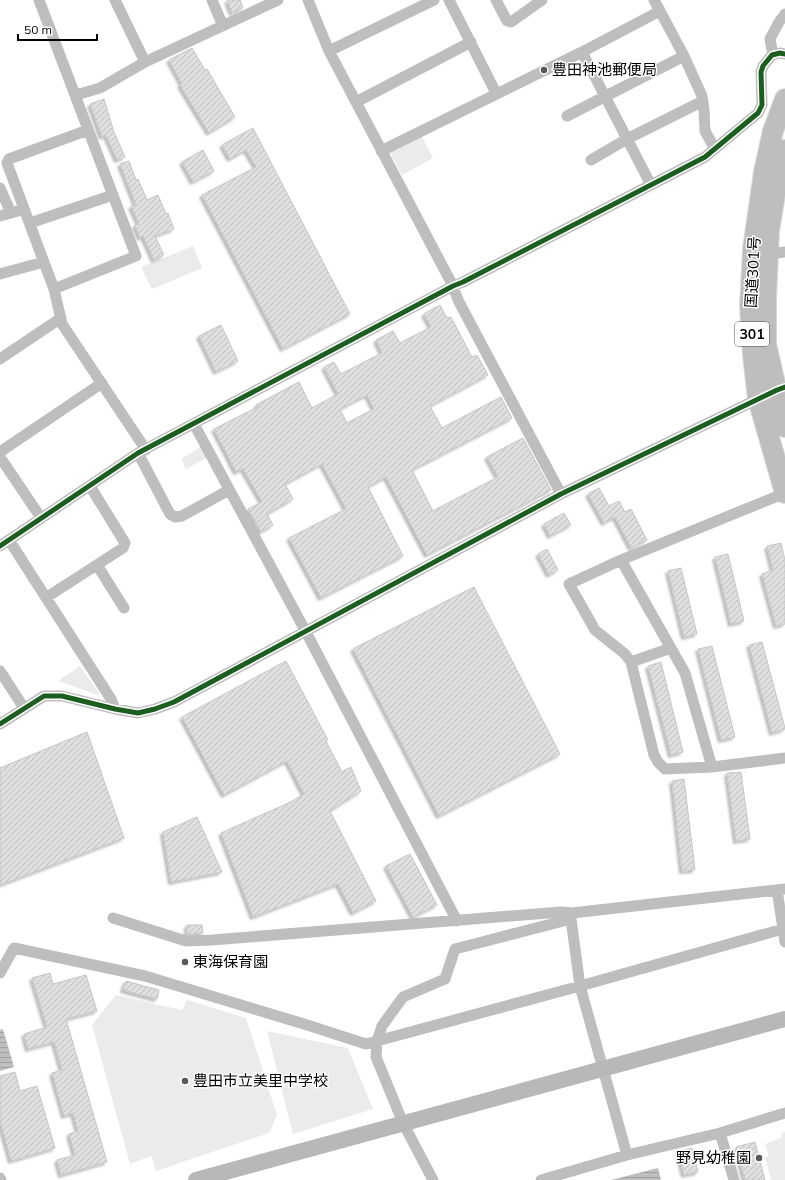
<svg xmlns="http://www.w3.org/2000/svg" width="785" height="1180" font-family="Mulish,'Noto Sans JP',sans-serif">
	<defs>
		<pattern id="water-rules" width="6" height="5" patternUnits="userSpaceOnUse"><rect width="6" height="5" fill="#bebebe"/><path d="M0 2.5h6" fill="none" stroke="#a2a2a2"/></pattern>
		<pattern id="building-hatch" width="6" height="6" patternUnits="userSpaceOnUse"><rect width="6" height="6" fill="#dfdfdf"/><path d="M-1 1l2-2M0 6l6-6M5 7l2-2" fill="none" stroke="#bebebe"/></pattern>
		<filter id="shadow"><feDropShadow dx="-2.5" dy="2.5" stdDeviation="1" flood-color="#0004"/></filter>
	</defs>
	<rect width="100%" height="100%" fill="#fff"/>
	<path fill="#ebebeb" d="M421,135l12,23 -31,17 -13,-24z
		M193,246l9,22 -50,21 -11,-22z
		M202,446l6,11 -22,12 -5,-10z
		M80,666l21,30 -43,-15z
		M116,995l66,15 5,-10 59,18 31,97 -8,18 -113,38 -5,-15 -21,8 -38,-139z
		M267,1031l81,17 25,61 -80,25z
		M785,1132v48h-14l-6,-23 4,-1 -4,-12 16,-6v-5z"/>
	<path fill="url(#water-rules)" d="M3,1029l11,38 -14,4v-41z
		M658,1168l3,12h-50z"/>
	<path fill="url(#building-hatch)" stroke="#c6c6c6" fill-rule="evenodd" filter="url(#shadow)" d="M227,0h13l3,8 -11,5z
		M192,48l13,22 2,-1 28,48 -26,16 -29,-48 2,-1 -13,-24z
		M104,99l10,33 11,25 -8,3 -11,-25 -4,2 -12,-33z
		M253,128l97,186 -67,35 -81,-154 54,-28 -10,-17 -16,9 -8,-14z
		M203,150l11,21 -21,11 -11,-20z
		M129,161l7,19 2,-1 9,21 11,-5 8,19 2,-1 6,16 -19,7 9,19 -10,5 -11,-24 -3,2 -5,-13 4,-1 -8,-18 5,-1 -16,-41z
		M440,305l7,13 4,-1 21,40 5,-2 11,20 -58,31 12,22 59,-31 11,21 -100,52 21,41 65,-34 -11,-20 36,-19 28,52 -124,65 -41,-78 -18,10 35,69 -82,42 -32,-60 57,-29 -24,-45 -37,20 8,15 -26,15 6,11 -12,7 -13,-23 14,-7 -19,-33 -7,3 -22,-43 44,-22 -2,-2 43,-23 13,26 26,-14 -14,-27 10,-5 7,12 41,-21 -6,-13 17,-9 7,12 31,-16 -7,-13zM367,395l7,14 -27,14 -7,-14z
		M221,325l17,36 -22,11 -17,-36z
		M599,488l10,18 10,-5 6,11 6,-3 16,31 -16,8 -16,-31 -11,6 -16,-29z
		M564,513l7,12 -21,11 -6,-12z
		M781,543l4,17v64l-9,2 -14,-52 11,-4 -6,-24z
		M547,549l11,21 -9,5 -11,-21z
		M728,554l16,67 -13,3 -16,-67z
		M681,568l16,66 -13,3 -16,-66z
		M474,587l86,167 -121,62 -86,-167z
		M762,642l23,86v1l-13,4 -23,-88z
		M712,646l23,91 -14,3 -23,-91z
		M286,661l42,79 -2,1 16,31 9,-5 10,24 -31,20 46,90 -23,12 -15,-29 -85,33 -32,-84 72,-32 11,-7 -17,-33 -63,34 -42,-78z
		M661,662l22,90 -12,3 -23,-89z
		M87,732l37,106 -124,47v-117z
		M741,772l9,67 -14,2 -9,-68z
		M684,779l11,91 -13,1 -10,-90z
		M197,817l25,55 -51,10 -8,-50z
		M410,854l27,51 -24,12 -27,-51z
		M187,925h15l1,8 -16,1z
		M50,973l3,11 33,-9 11,36 -31,8 41,143 -46,13 -4,-15 18,-5 -6,-21 9,-3 -5,-18 -9,3 -12,-43 10,-3 -8,-28 -26,7 -4,-15 23,-7 -15,-49z
		M126,981l33,9 -2,9 -34,-9z
		M15,1072l5,19 17,-5 18,62 -44,13 -11,-40v-45z
		M755,1142l10,38h-20l-9,-33z
		M692,1148l6,24 -14,3 -6,-24z"/>
	<g fill="none" stroke-linecap="round" stroke-linejoin="round">
		<defs>
			<path id="highway" d="M785,99l-12,32 -9,41 -11,77 -3,57 3,49 5,44 27,94
				M785,150l-7,26 -9,55 -3,68v45l19,83"/>
		</defs>
		<use href="#highway" stroke="#dbdbdb" stroke-width="22"/>
		<path stroke="#bebebe" stroke-width="11" d="M39,0l97,256 -82,33
			M115,0l30,62 133,-62
			M212,0l11,26
			M308,0l21,51 124,235 5,14 103,194
			M449,0l47,93
			M496,0l11,21 4,1 31,-22
			M654,0l6,11
			M329,51l105,-51
			M582,52l69,133
			M773,55l-3,-16 9,-17 6,-8
			M76,95l24,-7 45,-26
			M356,102l115,-60
			M567,116l117,-60
			M88,130l-79,29 -2,4 47,126 8,35 84,126
			M381,151l201,-99 78,-41 24,45 18,40 2,14 1,21 10,18
			M591,160l36,-21 76,-38
			M0,188l11,25
			M0,216l18,-5
			M30,223l83,-28
			M768,254l17,-2
			M0,274l44,-12
			M0,359l61,-41
			M194,424l112,208 151,289
			M0,452l102,-69
			M138,453l32,61 5,3 7,-1 47,-26
			M0,457l41,61
			M9,540l102,159 4,10
			M0,546l138,-93 315,-167 10,-4 242,-125 53,-44 4,-8 -1,-33 2,-6 9,-11 8,-2 5,1
			M621,560l64,113 27,94 73,-9
			M97,565l27,43
			M47,597l76,-49 2,-5 -35,-57
			M631,662l40,-14
			M0,671l24,37
			M0,724l44,-28h18l53,13 23,4 17,-4 19,-7 387,-208 197,-95
			M712,767l-47,2 -7,-7 -4,-7 -23,-93 -6,-8 -30,-24 -26,-46 52,-24 164,-67
			M777,890l8,52
			M572,913l-1,6 9,67 47,169
			M113,918l73,23 26,-1 349,-28 11,1 213,-24
			M0,973l14,-25 131,28 159,48 62,20 214,-58 203,-57
			M720,1133l14,47
			M0,1178l1,2
			M433,1180l-30,-57 -27,-66 1,-16 5,-15 21,-29 42,-18 10,-30 116,-30
			M541,1180l86,-25 93,-22 65,-20"/>
		<path stroke="#b8b8b8" stroke-width="16" d="M196,1180l589,-161"/>
		<use href="#highway" stroke="#bebebe" stroke-width="20"/>
		<defs>
			<path id="cycleway" d="M0,546l138,-93 315,-167 10,-4 242,-125 53,-44 4,-8 -1,-33 2,-6 9,-11 8,-2 5,1
				M0,724l44,-28h18l53,13 23,4 17,-4 19,-7 387,-208 216,-104 8,-3"/>
		</defs>
		<use href="#cycleway" stroke="#fff" stroke-width="8"/>
		<use href="#cycleway" stroke="#1b5e20" stroke-width="5"/>
	</g>
	<g fill="#595959" stroke="#fff" stroke-width="1.5">
		<circle cx="544" cy="70" r="4"/>
		<circle cx="185" cy="962" r="4"/>
		<circle cx="185" cy="1081" r="4"/>
		<circle cx="759" cy="1158" r="4"/>
	</g>
	<g text-anchor="middle" stroke-width="3" stroke-linejoin="round" paint-order="stroke">
		<rect fill="#fff" stroke="#4c4c4c" stroke-width="1" x="735" y="322" width="34" height="24" rx="3"/>
		<g font-size="14" font-weight="bold" fill="#000">
			<text x="752" y="339">301</text>
		</g>
		<g font-size="15" fill="#000" stroke="#fff" text-anchor="start">
			<text x="552" y="75">豊田神池郵便局</text>
			<text x="193" y="967">東海保育園</text>
			<text x="193" y="1086">豊田市立美里中学校</text>
			<text x="751" y="1163" text-anchor="end">野見幼稚園</text>
		</g>
		<g font-size="15" fill="#000" stroke="#fff">
			<text transform="translate(753 272) rotate(-87)" y="5">国道301号</text>
		</g>
	</g>
	<path d="M18 34v6h79v-6" fill="none" stroke="#000000" stroke-width="2"/>
	<text x="24" y="34" font-size="12" fill="#000000" stroke="#ffffff" stroke-width="3" paint-order="stroke">50 m</text>
</svg>
